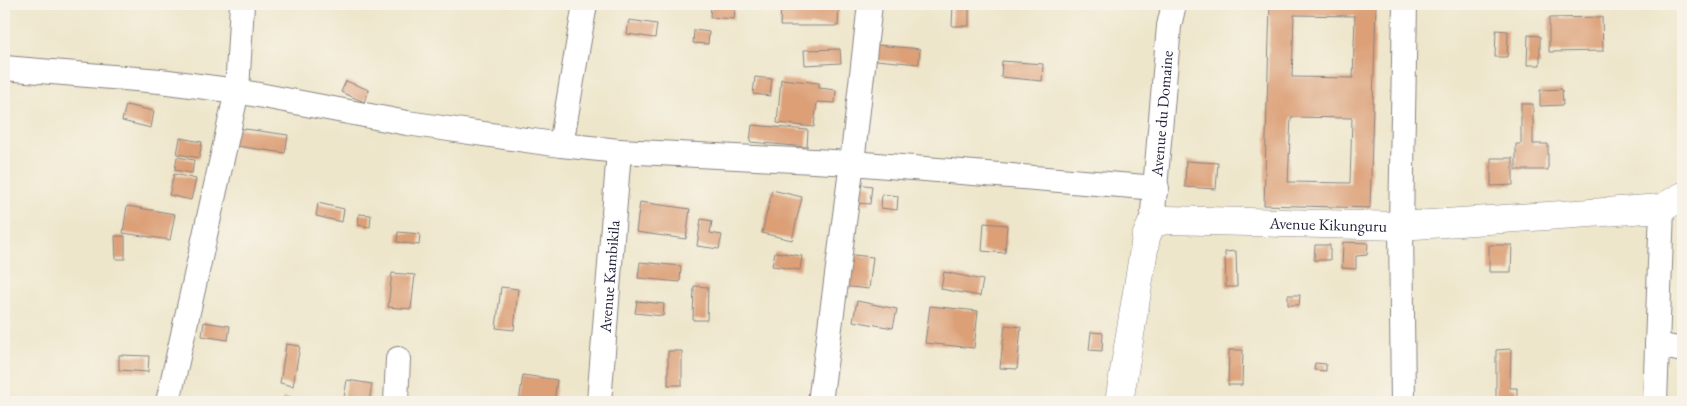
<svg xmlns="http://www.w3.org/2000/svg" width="1687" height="406" font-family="'EB Garamond',serif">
	<rect width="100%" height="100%" fill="#f7f3e8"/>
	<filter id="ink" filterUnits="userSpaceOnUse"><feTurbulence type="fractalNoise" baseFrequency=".02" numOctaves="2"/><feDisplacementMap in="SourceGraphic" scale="10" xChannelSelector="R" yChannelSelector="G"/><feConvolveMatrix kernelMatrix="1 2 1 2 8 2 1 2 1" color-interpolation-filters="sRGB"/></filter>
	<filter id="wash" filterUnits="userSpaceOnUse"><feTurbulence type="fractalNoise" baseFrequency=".0096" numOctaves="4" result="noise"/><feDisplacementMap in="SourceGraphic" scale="20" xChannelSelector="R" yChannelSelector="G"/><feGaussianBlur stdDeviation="1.12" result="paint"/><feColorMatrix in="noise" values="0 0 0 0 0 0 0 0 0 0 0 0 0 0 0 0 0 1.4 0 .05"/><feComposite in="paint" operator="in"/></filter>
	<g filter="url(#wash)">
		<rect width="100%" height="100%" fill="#eee6cb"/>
		<g id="blocks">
			<path fill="#dc9f76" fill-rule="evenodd" d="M781,4l42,2v-2h16l-1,22h-58z
				M953,4h16v22h-17z
				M1270,4h106l-6,204 -106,-3zM1294,15l61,1 -2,62 -61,-1zM1291,117l61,1 -2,65 -62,-1z
				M711,6l24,1 -1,12 -24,-2z
				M1602,17l1,34 -54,1v-34z
				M629,20l28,4 -2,14 -28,-4z
				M694,30l15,2 -1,12 -15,-1z
				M1496,30l12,1 -1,26h-12z
				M1528,35l12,1v29h-13z
				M877,45l43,4 -1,15 -43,-4z
				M840,49l1,14 -36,2 -1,-15z
				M1002,61l41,3 -1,17 -41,-4z
				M755,77l17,2 -2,17 -17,-2z
				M781,79l38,4v5l17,2 -1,13 -18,-1 -3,25 -37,-4z
				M346,81l23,9 -5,12 -23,-10z
				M1562,89l1,16 -23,1v-16z
				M1521,104h12v40h15v26h-32v-26h5z
				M126,105l28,6 -3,17 -29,-7z
				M752,125l56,5 -1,17 -57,-5z
				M231,127l57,8 -3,18 -56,-8z
				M180,138l22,4 -3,16 -22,-4z
				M177,157l17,3 -2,13 -17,-3z
				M1491,158h22v27l-22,1z
				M1186,161l32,2 -2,26 -31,-2z
				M174,174l22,5 -5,21 -22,-5z
				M858,184l14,2 -2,18 -14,-1z
				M772,190l30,7 -10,43 -30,-7z
				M882,194l16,2 -1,14 -16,-2z
				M640,202l50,7 -4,30 -50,-7z
				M318,203l26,6 -2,13 -26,-6z
				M127,206l48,8 -5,26 -47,-7z
				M359,214l12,1 -1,12 -12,-2z
				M701,219l11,2 -2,12 12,2 -3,14 -22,-3z
				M984,223l23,2 -2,28 -23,-2z
				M398,232l22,2 -1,11 -22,-3z
				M115,236h10v23h-9z
				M1343,242l25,1 -1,12 -11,1v13l-14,-1z
				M1315,245h15v15h-16z
				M1489,245h23l-1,27h-22z
				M1236,251l1,36h-11l-1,-35z
				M775,252l27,4 -2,14 -28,-4z
				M844,254l29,3 -4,32 -28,-3z
				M640,262l41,4 -1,16 -42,-4z
				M944,272l39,8 -3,16 -39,-7z
				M392,273l23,2 -4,34 -23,-2z
				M694,286l14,1 -1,33h-14z
				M501,287l17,2 -4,41 -18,-2z
				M1288,295h12l-1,10h-11z
				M637,301l27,3 -1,12 -28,-3z
				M857,301l40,8 -4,19 -40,-7z
				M930,306l48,5 -4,37 -49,-5z
				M204,322l26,4 -2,14 -26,-4z
				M1005,325l16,2 -4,42 -17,-1z
				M1091,332l12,1 -1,18 -13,-1z
				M286,344l14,2 -7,40 -13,-3z
				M1511,349l-1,39h7v14h-21v-52z
				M1229,350h14l-1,35h-14z
				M668,351h14v34h-14z
				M119,355l30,1 -1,16 -29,-2z
				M1315,363l11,1v7l-12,-1z
				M523,375l34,5 -3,22h-35z
				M347,380l25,4 -3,18 -25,-4z
				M283,398l16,3v1h-17z"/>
		</g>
	</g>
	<g filter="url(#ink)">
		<use href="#blocks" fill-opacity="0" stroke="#888483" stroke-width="1"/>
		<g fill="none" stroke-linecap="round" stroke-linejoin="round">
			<defs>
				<g id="street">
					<path d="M4,68l156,13 77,10 170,32 154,22 58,6 233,12 305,25"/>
					<path d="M561,145l24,-141"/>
					<path id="s1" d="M1152,223l17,-197 5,-22"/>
					<path d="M1657,345l26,5"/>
					<path d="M168,402l69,-311 5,-87"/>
					<path d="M396,402l2,-43"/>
					<path id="s2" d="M599,402l20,-251"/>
					<path d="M820,402l32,-239 18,-159"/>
					<path d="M1403,402l-2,-176 4,-222"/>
					<path d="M1655,402l7,-194"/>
				</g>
				<g id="secondary">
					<path id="s3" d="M1119,402l27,-165 6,-14 15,-3 234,6 261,-18 21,-12"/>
				</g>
			</defs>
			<use href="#street" stroke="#888483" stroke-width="26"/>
			<use href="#secondary" stroke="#888483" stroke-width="29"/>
			<use href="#street" stroke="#fff" stroke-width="24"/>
			<use href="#secondary" stroke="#fff" stroke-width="28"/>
		</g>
	</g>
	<g text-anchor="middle" stroke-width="5" stroke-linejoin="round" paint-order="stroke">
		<g font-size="16" fill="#22223b" stroke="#f7f3e8">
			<text dy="6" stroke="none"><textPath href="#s1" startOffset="110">Avenue du Domaine</textPath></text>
			<text dy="6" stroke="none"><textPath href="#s3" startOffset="359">Avenue Kikunguru</textPath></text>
			<text dy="6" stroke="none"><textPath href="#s2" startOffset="126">Avenue Kambikila</textPath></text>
		</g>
	</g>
	<rect width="1687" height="406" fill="none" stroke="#f7f3e8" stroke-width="20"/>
</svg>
